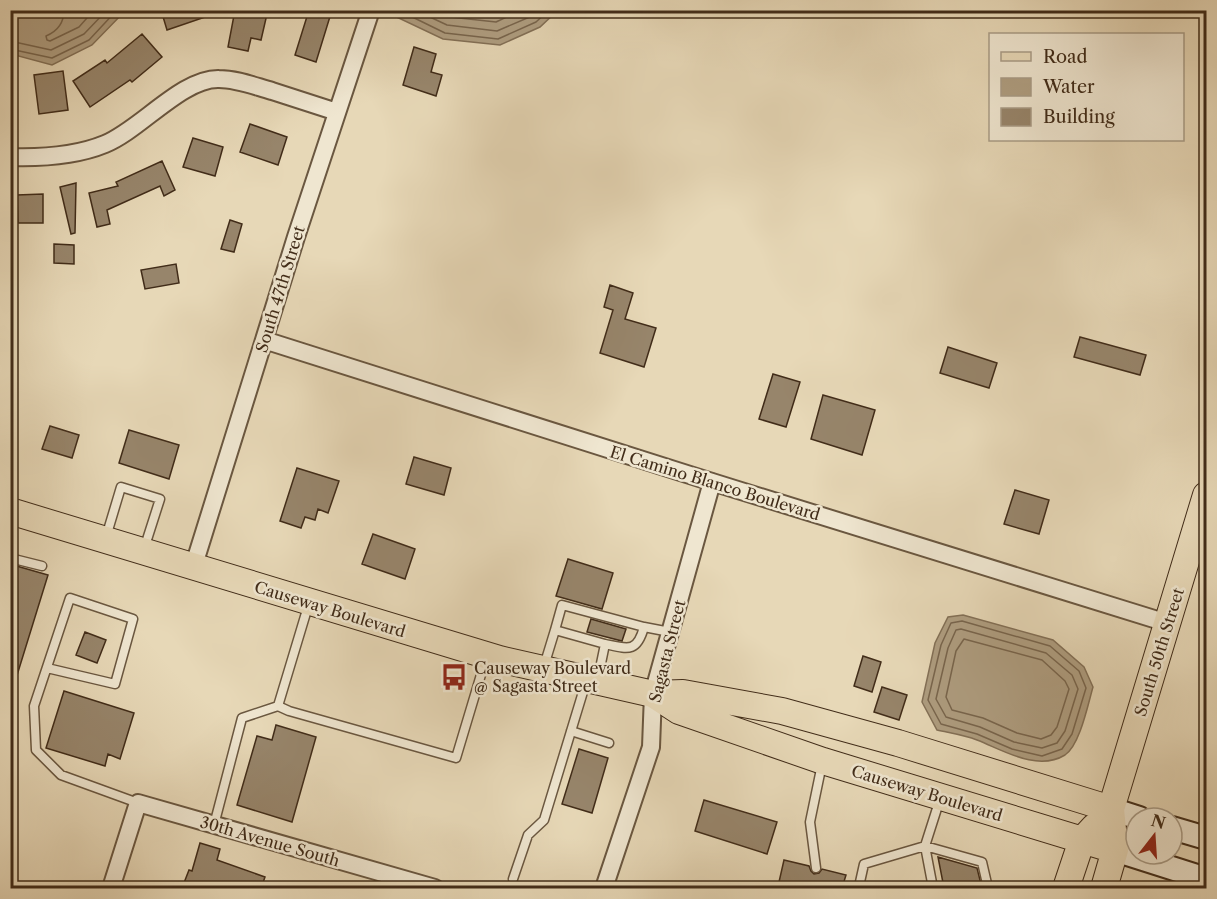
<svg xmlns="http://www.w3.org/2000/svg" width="1217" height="899" font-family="'Libre Caslon Text',serif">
	<rect width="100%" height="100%" fill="#e7d8b7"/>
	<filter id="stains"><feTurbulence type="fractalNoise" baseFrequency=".00333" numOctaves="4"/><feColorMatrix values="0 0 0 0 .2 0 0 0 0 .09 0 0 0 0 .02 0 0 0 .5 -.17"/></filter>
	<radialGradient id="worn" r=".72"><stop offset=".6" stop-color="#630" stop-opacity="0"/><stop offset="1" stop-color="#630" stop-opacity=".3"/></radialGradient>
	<path fill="#af9e81" stroke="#837057" stroke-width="1.5" d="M64,10l61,1 -33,34 -40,20 -41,-11v-38z
		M384,11h-1h174l-17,16 -40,18 -57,-6z
		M963,615l90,25 31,27 9,20c-5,17 -13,58 -28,68 -28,17 -62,-5 -88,-15 -13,-5 -27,-7 -40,-10l-15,-28 13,-59 13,-26z"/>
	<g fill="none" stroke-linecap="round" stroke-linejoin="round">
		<path stroke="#78654d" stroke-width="1.5" d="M64,10c0,13 -6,21 -18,26l1,4 3,1 29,-14 15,-17
			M398,10l47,23 53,6 38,-17 13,-12
			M415,10l32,15 50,6 35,-15 6,-6
			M436,10l14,7 46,5 26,-12
			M10,41l41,9 33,-16 23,-24
			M10,49l42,9 37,-18 28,-30
			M962,621l88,25 29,25 7,17 -14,46 -10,15 -20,7 -30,-7 -35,-15 -36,-10 -13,-24 13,-55 10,-22z
			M961,629l85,24 26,22 6,14 -13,42 -8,12 -15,5 -28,-6 -34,-15 -34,-10 -10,-18 12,-51 8,-18z
			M964,639l78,21 23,21 4,8 -12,38 -6,8 -10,4 -24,-6 -34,-15 -31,-8 -6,-13 10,-46z"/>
	</g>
	<path fill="#97856b" stroke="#412c19" stroke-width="1.5" d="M161,10h56v3l-50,17z
		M235,10h17l15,4 -6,26 -10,-2 -3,13 -20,-4z
		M309,10h23l-16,52 -21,-7z
		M142,34l20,23 -30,25 -2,-2 -40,27 -17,-26 32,-21 2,3z
		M414,47l22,7 -5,18 11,3 -6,21 -33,-11z
		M63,71l5,39 -29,4 -5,-39z
		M250,124l37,13 -9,28 -38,-13z
		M193,138l30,9 -8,29 -32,-9z
		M162,161l13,29 -11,6 -4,-10 -53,24 3,14 -13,3 -8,-34 29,-7 -2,-4z
		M76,183l-1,50 -4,1 -11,-47z
		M43,194v29h-25l-1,-28z
		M230,220l12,4 -8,28 -13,-3z
		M54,244l20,1v19l-20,-1z
		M176,264l3,19 -34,6 -4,-19z
		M610,285l23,8 -8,26 31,9 -12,39 -44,-14 13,-43 -9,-3z
		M1080,337l66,18 -6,20 -66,-18z
		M948,347l49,16 -8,25 -49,-15z
		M773,374l27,8 -14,45 -27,-8z
		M823,395l52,15 -13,45 -51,-16z
		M50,426l29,9 -7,23 -30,-9z
		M129,430l50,15 -10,34 -50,-16z
		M414,457l37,11 -7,27 -38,-11z
		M297,468l42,13 -11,32 -10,-4 -3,11 -10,-3 -4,11 -21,-7z
		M1015,490l34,10 -10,34 -35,-10z
		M373,534l42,15 -10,30 -43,-15z
		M568,559l45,14 -11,36 -46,-13z
		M13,565l35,10 -34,110h-4v-112z
		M591,619l35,10 -4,12 -35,-9z
		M85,632l21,8 -9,23 -21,-8z
		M863,656l18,6 -9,30 -18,-6z
		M882,687l25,8 -8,25 -25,-8z
		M64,691l70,22 -14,46 -12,-5 -3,12 -59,-18z
		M276,725l40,12 -24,85 -55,-17 20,-69 15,4z
		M579,749l29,9 -16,55 -30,-9z
		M704,800l73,22 -10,32 -72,-23z
		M200,843l20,6 -3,11 48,17 -4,11h-79l7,-18 3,1z
		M938,857l39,11 5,20h-38z
		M784,860l25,6 2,5 3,3 5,-1 3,-4 24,6 -4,13h-34l-29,-6z"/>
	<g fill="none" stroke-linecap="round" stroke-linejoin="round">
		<defs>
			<path id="lane" d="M106,537l15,-50 39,12 -16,50
				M10,558l32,8
				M555,630l7,-25 82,22
				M605,644c23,5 32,9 39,-17l26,5
				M544,666l11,-36 50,14 -7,34
				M47,668l68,16 18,-65 -63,-21 -36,108 2,44 25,25 77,28
				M278,706l11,5 167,47 30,-100
				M571,731l38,12
				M214,825l28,-107 36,-12 31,-103
				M816,868l-6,-46 12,-58
				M513,879l15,-44 16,-15 42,-138
				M862,888l-2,-6 4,-18 61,-18 57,16 6,26
				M933,888l-8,-42 15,-47"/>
			<path id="street" d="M10,157c32,1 66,-1 95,-13 35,-14 77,-66 114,-65 18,0 35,7 53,12 22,7 43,14 65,21
				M264,340l448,142 455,141
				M193,568l103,-331 75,-227
				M111,888l27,-85 297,85
				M604,888l47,-141 2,-53 59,-212"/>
			<path id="secondary" d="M1111,809l28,9
				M1172,828l34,10
				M1115,850l91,29"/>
			<path id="primary" d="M10,511l489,148 154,35 30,-1 99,18 116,32 213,66
				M653,694l26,17 144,50 292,89
				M1066,888l16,-48 12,-13
				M1104,888l11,-38 -4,-41 95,-314"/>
		</defs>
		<use href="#lane" stroke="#6a5740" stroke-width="11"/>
		<use href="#street" stroke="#6a5740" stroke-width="20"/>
		<use href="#secondary" stroke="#412c19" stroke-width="26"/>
		<use href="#primary" stroke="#412c19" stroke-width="28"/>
		<use href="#lane" stroke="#efe6d0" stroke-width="8"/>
		<use href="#street" stroke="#efe6d0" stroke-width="16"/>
		<use href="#secondary" stroke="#efe6d0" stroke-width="22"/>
		<use href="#primary" stroke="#e7d8b7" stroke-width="26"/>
	</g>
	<defs>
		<symbol id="bus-bare" viewBox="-9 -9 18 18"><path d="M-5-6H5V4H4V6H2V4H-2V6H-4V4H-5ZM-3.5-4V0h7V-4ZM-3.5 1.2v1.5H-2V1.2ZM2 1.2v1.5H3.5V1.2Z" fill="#8f2418" stroke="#efe6d0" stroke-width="2.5" paint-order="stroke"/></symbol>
	</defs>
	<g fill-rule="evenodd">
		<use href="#bus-bare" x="435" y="658" width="38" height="38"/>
	</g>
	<g text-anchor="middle" stroke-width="5" stroke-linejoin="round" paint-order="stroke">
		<g font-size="16" fill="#412c19" stroke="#efe6d0">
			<text transform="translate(280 289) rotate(-73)" y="6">South 47th Street</text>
			<text transform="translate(715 483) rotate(17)" y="6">El Camino Blanco Boulevard</text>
			<text transform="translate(330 609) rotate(17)" y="6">Causeway Boulevard</text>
			<text transform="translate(667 651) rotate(-76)" y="6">Sagasta Street</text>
			<text transform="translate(1159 652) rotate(-73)" y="6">South 50th Street</text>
			<text transform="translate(927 793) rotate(17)" y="6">Causeway Boulevard</text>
			<text transform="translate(270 841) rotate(16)" y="6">30th Avenue South</text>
		</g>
		<g font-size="16" fill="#412c19" stroke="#efe6d0" text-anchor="start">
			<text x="474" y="674">Causeway Boulevard<tspan x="474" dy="18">@ Sagasta Street</tspan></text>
		</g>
	</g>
	<rect width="1217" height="899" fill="none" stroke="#e7d8b7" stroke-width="36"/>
	<rect x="12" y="12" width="1193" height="875" fill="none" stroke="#412c19" stroke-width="3"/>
	<rect x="18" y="18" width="1181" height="863" fill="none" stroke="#412c19" stroke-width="1.5"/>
	<rect x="989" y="33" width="195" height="108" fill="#efe6d0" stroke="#a99c87" stroke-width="1.5"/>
	<rect x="1001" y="52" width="30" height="9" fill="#e7d8b7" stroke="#a99c87" stroke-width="1.5"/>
	<text x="1043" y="63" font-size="18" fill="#412c19">Road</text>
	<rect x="1001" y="78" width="30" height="18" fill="#af9e81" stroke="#a99c87" stroke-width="1.5"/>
	<text x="1043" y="93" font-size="18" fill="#412c19">Water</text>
	<rect x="1001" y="108" width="30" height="18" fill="#97856b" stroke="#a99c87" stroke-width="1.5"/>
	<text x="1043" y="123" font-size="18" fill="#412c19">Building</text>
	<g transform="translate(1154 836) rotate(17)"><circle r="28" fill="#efe6d0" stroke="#a99c87" stroke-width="1.5"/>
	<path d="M0-4.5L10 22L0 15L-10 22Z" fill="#8f2418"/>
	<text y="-9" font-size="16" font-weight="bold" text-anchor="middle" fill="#412c19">N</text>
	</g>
	<rect width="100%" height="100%" filter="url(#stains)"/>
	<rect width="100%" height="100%" fill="url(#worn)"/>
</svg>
